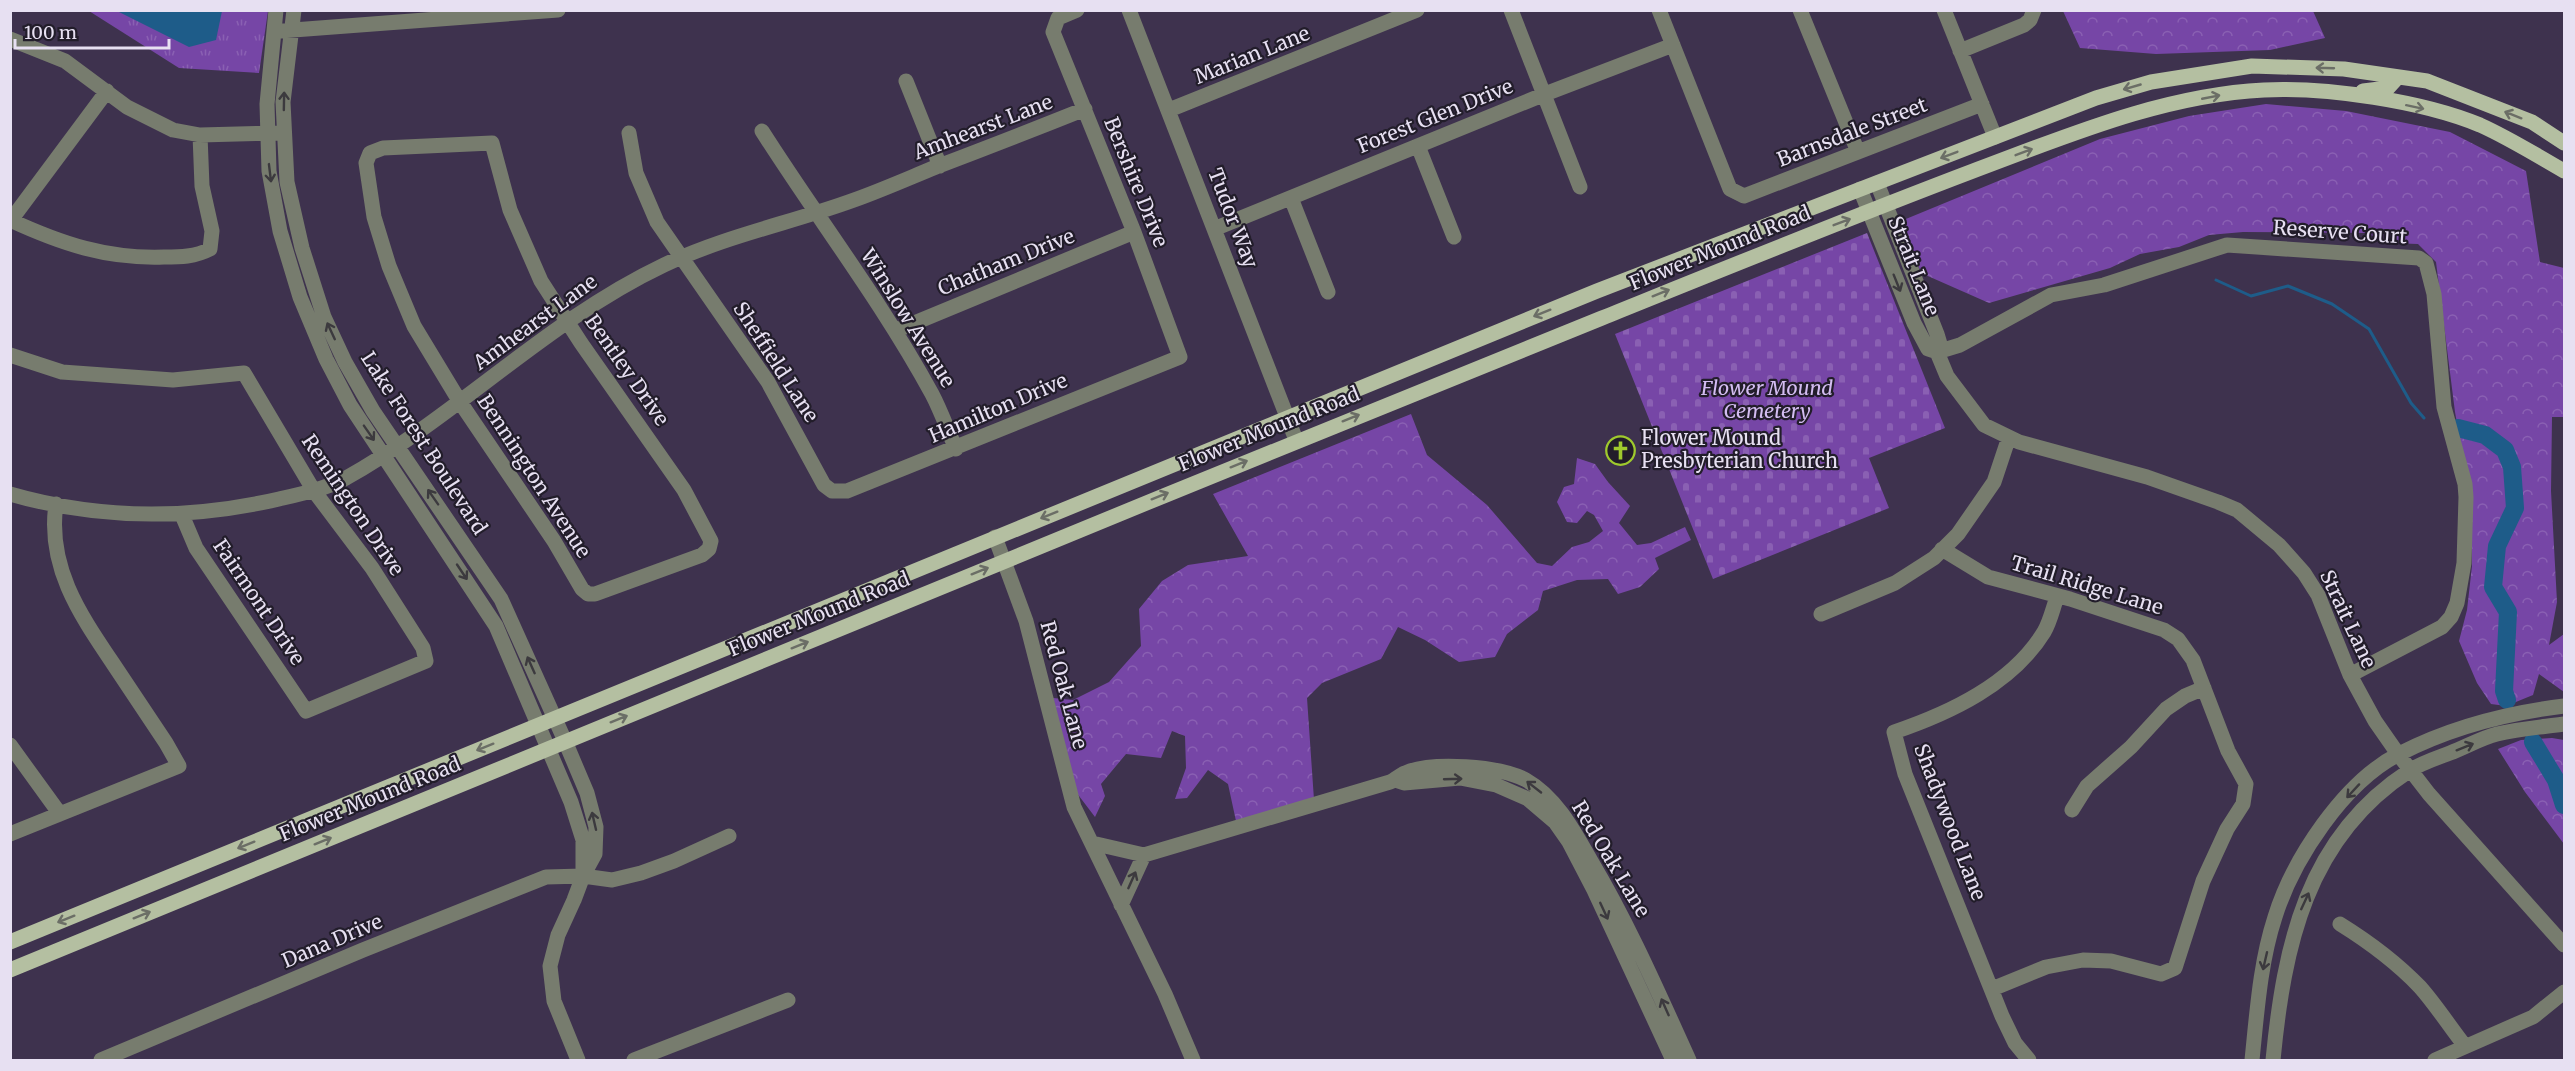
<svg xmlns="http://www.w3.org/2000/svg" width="2575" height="1071" font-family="Merriweather,serif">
	<defs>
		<pattern id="grass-tufts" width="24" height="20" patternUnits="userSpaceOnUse" patternTransform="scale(1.5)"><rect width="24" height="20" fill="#7646a6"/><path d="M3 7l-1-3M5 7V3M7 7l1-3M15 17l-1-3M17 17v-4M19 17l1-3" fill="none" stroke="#8a60b3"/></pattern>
		<pattern id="forest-crowns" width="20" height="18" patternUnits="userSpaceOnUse" patternTransform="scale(1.5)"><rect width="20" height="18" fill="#7646a6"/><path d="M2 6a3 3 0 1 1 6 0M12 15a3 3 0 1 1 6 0" fill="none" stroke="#8a60b3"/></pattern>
		<pattern id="cemetery-stones" width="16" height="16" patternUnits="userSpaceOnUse" patternTransform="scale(1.5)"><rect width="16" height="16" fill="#7646a6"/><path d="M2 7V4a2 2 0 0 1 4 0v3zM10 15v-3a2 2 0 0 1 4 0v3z" fill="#8a60b3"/></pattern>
	</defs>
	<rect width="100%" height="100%" fill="#3e324e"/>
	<path fill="url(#grass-tufts)" d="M89,11h179l-9,62 -80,-5z"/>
	<path fill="url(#forest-crowns)" d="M2063,11h250l12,27 -55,12 -114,4 -76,-6z
		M2266,104l80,7 104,21 76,39 14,91 24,6v149h-12l-1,74 6,111 -8,43 15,-11v58l-25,-18 -6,21 -27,11 -15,-2 -14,-21 -18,-42 8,-31 5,-44v-61l-17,-93 -19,-150 -18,-18 -27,-1 -26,-10 -122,-1 -34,3 -30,12 -39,7 -30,14 -121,35 -68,-30 -20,-52 199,-82 89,-23z
		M1411,414l16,41 60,50 50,58 15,3 20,-19 17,-5 14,-11 -9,-16 -7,-4 -10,12 -10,-1 -10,-20 7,-15 10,-3 3,-26 18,6 13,18 22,24 -11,17 18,22 14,-2 34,-16 6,13 -36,18 4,11 -19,18 -22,7 -10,-15 -31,1 -34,11 -5,19 -31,24 -12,23 -36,5 -34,-22 -27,-13 -17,32 -59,24 -15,15 7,102 -78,21 -8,-37 -20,-14 -21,28 -12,1 11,-31 -1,-32 -13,-5 -11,27 -35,-4 -25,30 4,12 -10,21 -19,-25 -23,-94 20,2 36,-18 32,-36 -2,-37 23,-28 26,-16 60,-9 -35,-62z
		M2552,738l12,2v104l-39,-52 -27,-43 23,-9z"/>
	<path fill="url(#cemetery-stones)" d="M1867,233l78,195 -76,30 20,50 -176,71 -98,-245z"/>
	<path fill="#1e5c89" d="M117,11h105l-6,29 -27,7z"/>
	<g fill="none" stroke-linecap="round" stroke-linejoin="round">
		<path stroke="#1e5c89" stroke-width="3" d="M2216,280l35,16 37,-10 44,18 37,25 42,74 13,15"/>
		<path stroke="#1e5c89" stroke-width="18" d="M2458,428l27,7 20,15 7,17 3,41 -18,38 -4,41 15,25 -4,79 3,9
			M2533,742l23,38 8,25"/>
		<path stroke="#777c6e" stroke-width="15" d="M276,10l-9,94 2,67 11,60 20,66 26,62 24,46 146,221 75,176 12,38v35
			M294,10l-11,92 4,80 15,66 22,69 21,45 28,49 128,188 64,142 22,52 9,34 -1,27 -12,22 -9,24 -16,35 -8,31 4,35 24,59
			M1129,10l167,430
			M1511,10l69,177
			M1659,10l71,179 14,7 238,-92
			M1800,10l58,142
			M1944,10l51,127
			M280,31l278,-21
			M10,39l55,22 62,46 46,23 27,5 78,-2
			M1960,51l64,-26 6,-5 4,-10
			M906,81l34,85
			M1169,110l248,-100
			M762,131c56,88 120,171 170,263 9,17 16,37 24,55
			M629,133l7,40 21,49 111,160 56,103 8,6h15l333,-134 -46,-125 -81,-200 5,-14 19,-8
			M492,143l18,67 31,71 40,62 103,147 27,51 -2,8 -7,6 -107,39h-7l-6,-5 -28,-48 -94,-139 -46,-76 -25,-60 -15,-49 -8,-54 4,-10 13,-5z
			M1418,146l36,91
			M1877,183l60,151 3,10 -3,8 10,24 37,49 35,17 128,35 71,25 19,8 42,35 25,28 14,22 32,80 25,46 23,33 31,40 135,151
			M1860,189l54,134 14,26 9,3
			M1291,198l37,94
			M10,220c52,24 97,39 154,37 16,0 31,0 46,-8l2,-18 -10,-45 -2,-51
			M11,220l96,-129
			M1214,229l331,-135 128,-49
			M895,331l239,-99
			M1937,352l23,-7 91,-50 53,-10 123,-40 192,13 7,5 8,31 10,113 21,77 1,13 -2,66 -7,40 -6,14 -9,10 -92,48
			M10,355l52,17 111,8 71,-7 70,118 58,77 51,80 3,13 -120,50 -110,-163 -14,-33
			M10,494c90,26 178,26 269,5 22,-5 46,-10 67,-21 112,-63 202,-158 318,-213 61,-29 127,-42 190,-65 28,-10 55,-22 82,-33 50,-19 99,-38 149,-58
			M995,537l31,84 48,186 91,187 28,66
			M1942,549l46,28 82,22 94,31 14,9 15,21 35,91 18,33 -3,20 -16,25 -24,52 -28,87 -14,6 -50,-13 -28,-1 -37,7 -54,22
			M1821,614l74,-31 39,-25 24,-24 36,-52 15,-45
			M10,745l50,69
			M1395,780l9,3 56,-5 36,7 32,14 27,23 14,20 25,48 79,170
			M2072,810l15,-24 44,-39 35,-38 19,-13 19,-8
			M10,834l169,-68 -13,-23c-18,-27 -36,-54 -54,-81 -33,-49 -65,-96 -56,-158
			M1092,843l52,12 246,-73c5,-2 10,-7 15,-9 27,-12 95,-7 121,7 30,17 48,51 65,81 38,64 67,131 98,199
			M1121,905l23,-50
			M2340,924c29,18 56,38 80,63 16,18 30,40 45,59
			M101,1060l262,-110 183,-73 37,-1 29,4 29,-7 33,-12 55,-25
			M634,1060l154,-60
			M2029,1060l-14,-17 -13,-27 -97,-242 -11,-42c56,-19 118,-48 150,-100 6,-10 9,-24 13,-35
			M2252,1060c5,-48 8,-97 23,-143 18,-58 69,-135 124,-163 52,-27 108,-41 165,-48
			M2273,1060c11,-113 33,-222 136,-289 12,-8 28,-13 41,-18 16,-6 31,-15 47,-19 22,-5 45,-7 67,-10
			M2435,1060l98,-43 31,-25"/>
		<path stroke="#b4bfa1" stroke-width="15" d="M2363,91l25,-3 10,-11
			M10,942l1587,-651 499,-193 55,-16 101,-16 92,3 83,12 105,41 32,21
			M10,970c531,-217 1060,-438 1592,-652 124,-50 247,-100 371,-147 94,-35 190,-76 291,-81 63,-3 158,11 216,35 29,13 56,30 84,46"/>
	</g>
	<defs><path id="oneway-shaft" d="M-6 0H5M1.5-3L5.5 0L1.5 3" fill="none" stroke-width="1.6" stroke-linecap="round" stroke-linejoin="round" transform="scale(1.5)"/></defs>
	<g stroke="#6b6e66">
		<use href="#oneway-shaft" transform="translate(2325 68) rotate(-178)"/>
		<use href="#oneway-shaft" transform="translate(2132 87) rotate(164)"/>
		<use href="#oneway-shaft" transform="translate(2211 97) rotate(-11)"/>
		<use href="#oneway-shaft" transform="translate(2415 107) rotate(12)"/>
		<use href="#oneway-shaft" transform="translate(2513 115) rotate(-158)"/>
		<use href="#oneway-shaft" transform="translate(2024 152) rotate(-21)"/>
		<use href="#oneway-shaft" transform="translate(1949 155) rotate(159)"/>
		<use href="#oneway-shaft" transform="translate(1842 222) rotate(-21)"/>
		<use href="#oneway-shaft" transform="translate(1661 293) rotate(-22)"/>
		<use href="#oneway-shaft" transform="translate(1542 313) rotate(158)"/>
		<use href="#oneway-shaft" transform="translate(1351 418) rotate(-22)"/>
		<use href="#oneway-shaft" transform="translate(1239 464) rotate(-22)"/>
		<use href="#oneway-shaft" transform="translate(1160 496) rotate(-22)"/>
		<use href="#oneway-shaft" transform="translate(1049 515) rotate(158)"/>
		<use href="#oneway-shaft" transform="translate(980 571) rotate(-22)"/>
		<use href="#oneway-shaft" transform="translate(800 645) rotate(-22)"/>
		<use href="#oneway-shaft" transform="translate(619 719) rotate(-22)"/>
		<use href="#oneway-shaft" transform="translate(485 747) rotate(158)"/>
		<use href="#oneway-shaft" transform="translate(323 841) rotate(-22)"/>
		<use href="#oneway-shaft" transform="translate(246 845) rotate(158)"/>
		<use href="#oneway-shaft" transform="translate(142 915) rotate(-22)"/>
		<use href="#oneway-shaft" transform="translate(66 919) rotate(158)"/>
	</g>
	<g stroke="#3c3a3e">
		<use href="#oneway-shaft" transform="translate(284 101) rotate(-89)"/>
		<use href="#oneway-shaft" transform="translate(270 173) rotate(83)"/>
		<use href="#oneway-shaft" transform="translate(1897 283) rotate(68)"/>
		<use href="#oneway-shaft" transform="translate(331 331) rotate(-115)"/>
		<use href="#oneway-shaft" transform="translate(369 433) rotate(55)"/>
		<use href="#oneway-shaft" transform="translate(433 497) rotate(-125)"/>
		<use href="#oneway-shaft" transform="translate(462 572) rotate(56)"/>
		<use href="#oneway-shaft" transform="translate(531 665) rotate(-114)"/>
		<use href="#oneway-shaft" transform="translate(2465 747) rotate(-22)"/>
		<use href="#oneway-shaft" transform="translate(1453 779) rotate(-2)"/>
		<use href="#oneway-shaft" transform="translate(1534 787) rotate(-142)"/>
		<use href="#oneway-shaft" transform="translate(2353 791) rotate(133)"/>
		<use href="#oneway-shaft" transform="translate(594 821) rotate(-103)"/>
		<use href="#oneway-shaft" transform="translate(1132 880) rotate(-66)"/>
		<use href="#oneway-shaft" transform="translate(2305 901) rotate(-65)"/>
		<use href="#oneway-shaft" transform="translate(1604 911) rotate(65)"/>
		<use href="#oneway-shaft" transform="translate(2265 961) rotate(103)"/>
		<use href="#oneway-shaft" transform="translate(1665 1007) rotate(-114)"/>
	</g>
	<defs>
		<symbol id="church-ring" viewBox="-11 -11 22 22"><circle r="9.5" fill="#221d2a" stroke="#9fca2d" stroke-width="1.5"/><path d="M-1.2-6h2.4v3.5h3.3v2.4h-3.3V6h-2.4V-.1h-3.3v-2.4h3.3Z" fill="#9fca2d"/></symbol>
	</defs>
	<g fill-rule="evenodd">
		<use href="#church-ring" x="1604" y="434" width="33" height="33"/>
	</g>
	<g text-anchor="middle" stroke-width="4.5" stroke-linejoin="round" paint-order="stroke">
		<g font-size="20" fill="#e7e0f2" stroke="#221d2a">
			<text transform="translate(1252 55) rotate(-22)" y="7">Marian Lane</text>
			<text transform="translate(1435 116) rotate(-22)" y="7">Forest Glen Drive</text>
			<text transform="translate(983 127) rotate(-21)" y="7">Amhearst Lane</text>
			<text transform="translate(1852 132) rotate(-21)" y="7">Barnsdale Street</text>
			<text transform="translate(1136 182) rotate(68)" y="7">Bershire Drive</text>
			<text transform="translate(1233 218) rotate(69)" y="7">Tudor Way</text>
			<text transform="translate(2340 232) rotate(4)" y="7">Reserve Court</text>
			<text transform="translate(1720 248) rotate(-22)" y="7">Flower Mound Road</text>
			<text transform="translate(1006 262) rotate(-22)" y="7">Chatham Drive</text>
			<text transform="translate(1914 266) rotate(68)" y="7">Strait Lane</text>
			<text transform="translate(908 318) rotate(58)" y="7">Winslow Avenue</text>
			<text transform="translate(535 322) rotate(-36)" y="7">Amhearst Lane</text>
			<text transform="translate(776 362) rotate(57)" y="7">Sheffield Lane</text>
			<text transform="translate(627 370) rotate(55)" y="7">Bentley Drive</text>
			<text transform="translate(998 408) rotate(-23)" y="7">Hamilton Drive</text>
			<text transform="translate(1269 429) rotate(-22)" y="7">Flower Mound Road</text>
			<text transform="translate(424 443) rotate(57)" y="7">Lake Forest Boulevard</text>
			<text transform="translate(534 476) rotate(57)" y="7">Bennington Avenue</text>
			<text transform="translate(353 505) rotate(56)" y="7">Remington Drive</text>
			<text transform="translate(2087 585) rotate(17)" y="7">Trail Ridge Lane</text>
			<text transform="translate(259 602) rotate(56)" y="7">Fairmont Drive</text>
			<text transform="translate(819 614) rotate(-22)" y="7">Flower Mound Road</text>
			<text transform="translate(2348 619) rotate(65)" y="7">Strait Lane</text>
			<text transform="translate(1064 685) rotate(75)" y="7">Red Oak Lane</text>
			<text transform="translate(370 799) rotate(-22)" y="7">Flower Mound Road</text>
			<text transform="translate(1950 822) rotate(69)" y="7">Shadywood Lane</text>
			<text transform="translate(1611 859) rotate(59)" y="7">Red Oak Lane</text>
			<text transform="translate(332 941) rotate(-23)" y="7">Dana Drive</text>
		</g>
		<g font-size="20" font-style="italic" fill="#d4bdf2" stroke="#221d2a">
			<text x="1767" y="395">Flower Mound<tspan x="1767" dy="23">Cemetery</tspan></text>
		</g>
		<g font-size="20" fill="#e7e0f2" stroke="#221d2a" text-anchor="start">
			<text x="1641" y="445">Flower Mound<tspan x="1641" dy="23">Presbyterian Church</tspan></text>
		</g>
	</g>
	<rect width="2575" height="1071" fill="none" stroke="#e7e0f2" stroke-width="24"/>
	<path d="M15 39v9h154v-9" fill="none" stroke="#e7e0f2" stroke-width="3"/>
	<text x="24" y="39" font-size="18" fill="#e7e0f2" stroke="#221d2a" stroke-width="4.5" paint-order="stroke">100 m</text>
</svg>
